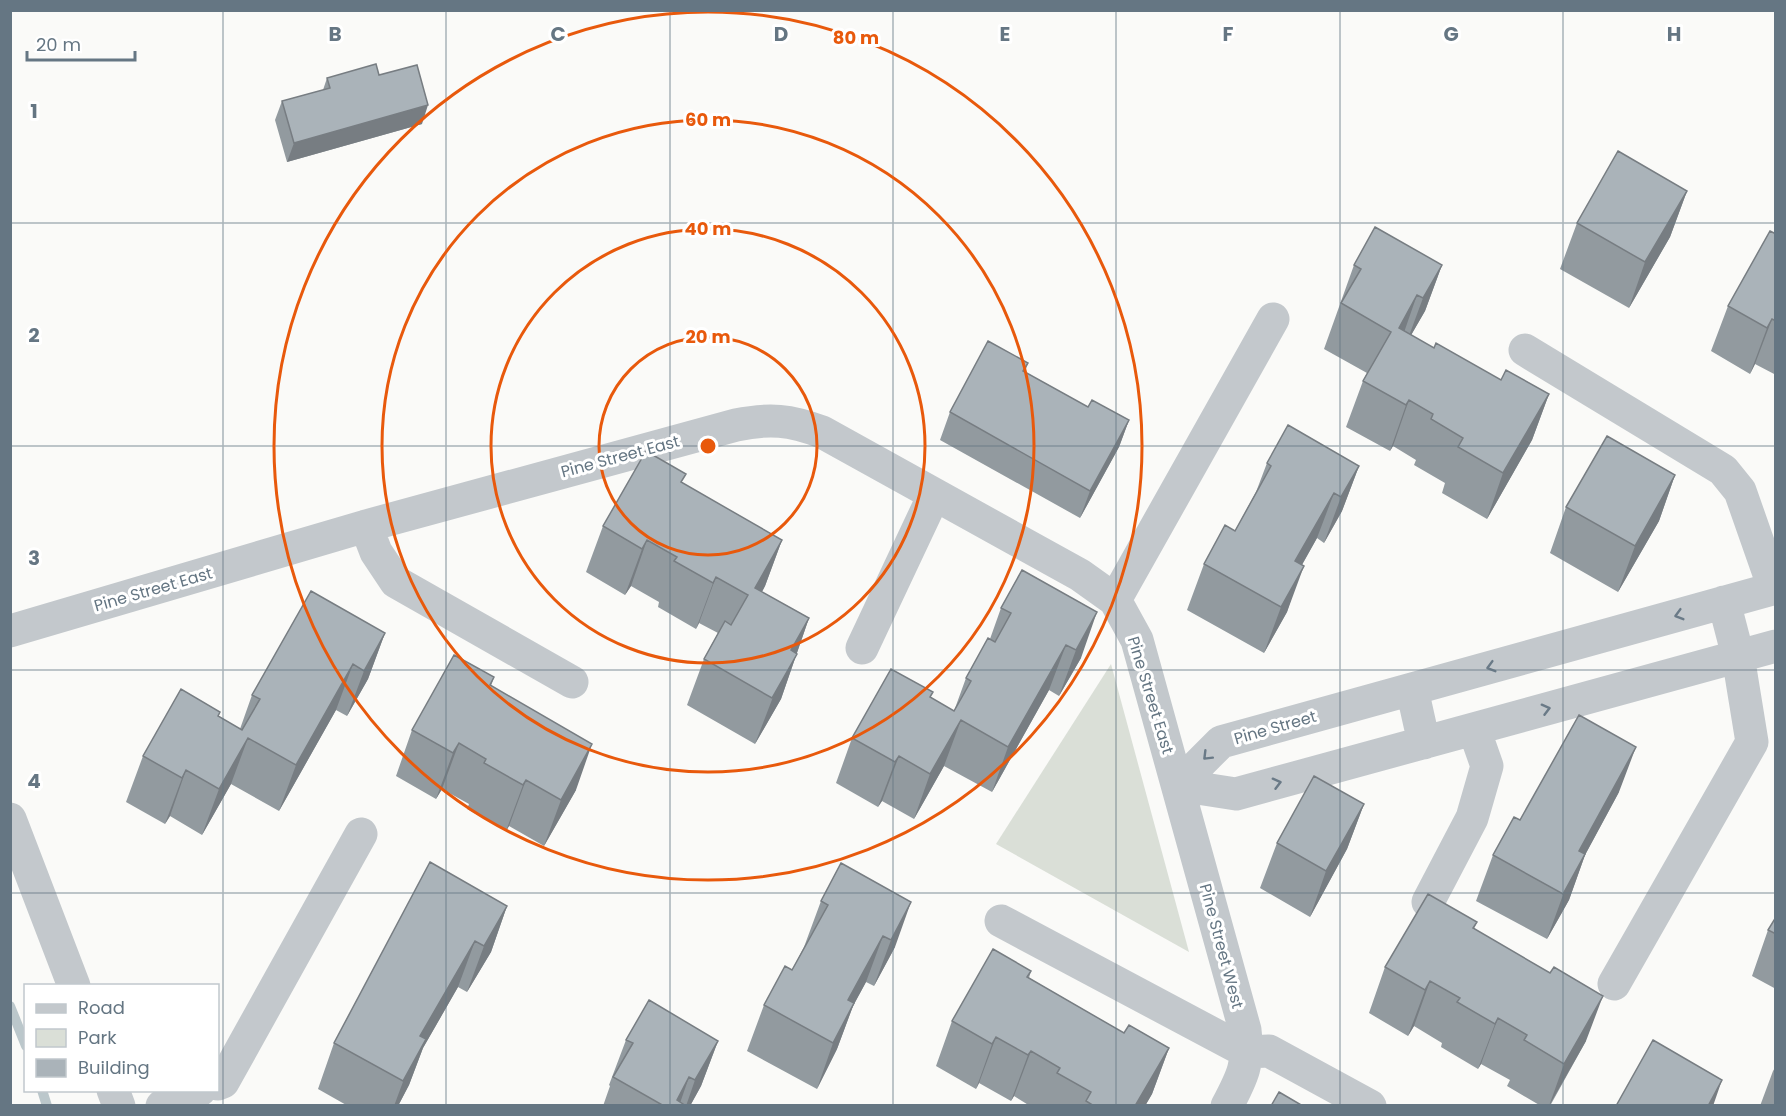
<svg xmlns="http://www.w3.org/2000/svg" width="1786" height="1116" font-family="Poppins,sans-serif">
	<rect width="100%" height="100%" fill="#fafaf8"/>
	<path fill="#dadfd7" d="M1111,664l78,288 -193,-108z"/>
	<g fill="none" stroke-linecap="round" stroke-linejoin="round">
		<path stroke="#bbc7cb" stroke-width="10" d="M10,1006l16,40
			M42,1090l5,16"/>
		<path stroke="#c3c8cc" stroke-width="33" d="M1525,350l198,120 17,21 34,97
			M366,526l10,26 20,30 176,100
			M1115,600l158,-281
			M10,631l356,-105 370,-101c34,-7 54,-5 86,7l258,143 35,25 22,40 108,390c4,34 -2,46 -18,76
			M862,648l72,-153
			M1412,689l12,54
			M1178,785l43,-43 555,-154
			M1178,785l58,9 540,-148
			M10,819l64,167
			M1428,902l44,-84 15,-52 -13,-37
			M1001,921l246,131 22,-1 101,55
			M1614,984l138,-242 -14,-86 -14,-54
			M218,1084l5,-2 138,-248
			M113,1090l6,16
			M162,1106l38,-16"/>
	</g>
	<path fill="#929a9f" d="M379,75l43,49 -135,38 -12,-42 7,-19 41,-11 4,-12z
		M1687,191l-17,46 -41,71 -69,-39 17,-46z
		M1776,234v141l-21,-11 -5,10 -39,-23 17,-45z
		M1354,265h88l-17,46 -14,24 23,13 67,32 48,14 -17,46 -45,79 -45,-26 3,-10 -31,-18 2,-5 -23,-14 -3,5 -44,-24 17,-46 4,-8 -43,-24z
		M1028,363l-3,9 63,35 41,13 -10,27 -39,71 -140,-78 10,-28z
		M1267,463l92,3 -17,45 -18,32 -7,-5 -15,27 -15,47 -23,41 -77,-43 17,-46 31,-33 21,-39z
		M1675,475l-16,46 -41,71 -68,-39 16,-46z
		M682,483l100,57 -17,46 -3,6 47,26 -28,81 -26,45 -68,-39 17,-46 14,-26 -19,-10 -3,6 -38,-22 1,-5 -28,-16 -6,9 -39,-23 17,-46z
		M1022,570l59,88 -22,38 -10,-6 -57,102 -48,-26 -30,53 -32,-18 -4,6 -42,-24 16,-45 79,-40 23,13 12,-33 24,-39 11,-31z
		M385,633l-17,46 -21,37 -11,-6 -57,101 -48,-27 -29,51 -32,-19 -5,8 -39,-22 17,-46 77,-44 -2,5 22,12 12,-34z
		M494,677l-3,9 85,104 -32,56 -35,-20 -3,5 -39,-22 2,-5 -27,-15 -6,10 -40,-23 16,-46z
		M1619,792l-34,63 -16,45 -22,39 -71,-38 17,-46 27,-35z
		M1364,804l-17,45 -37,68 -50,-29 17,-45z
		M841,863l54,84 -21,39 -8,-4 -13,24 -16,43 -20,40 -70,-38 17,-46 28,-35 12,-23 17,-46z
		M507,906l-16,46 -24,40 -9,-5 -35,61 -14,37 -11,21h-50l-30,-17 16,-46z
		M1776,917v72l-24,-13 16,-46z
		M1477,922l-3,7 112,112 -36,65h-9l-34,-20 3,-6 -29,-16 -3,5 -37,-22 1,-4 -28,-17 -6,10 -39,-23 16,-46z
		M1031,971l-2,7 95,55 45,15 -17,46 -7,12h-115l-16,-10 -3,5 -32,-18 -3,6 -40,-23 16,-45z
		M626,1040l92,1 -17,45 -11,20h-87l7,-20 -1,-1z
		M1776,1066v40h-16l13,-35z"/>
	<path fill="#777d82" d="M428,105l-6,19 -135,38 7,-19z
		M1687,191l-17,46 -41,71 16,-46z
		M1442,265l-17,46 -19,33 17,-46z
		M1417,295l-16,46 -2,-13z
		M1772,319l-17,45 -5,10 17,-46z
		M1549,394l-17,46 -45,79 16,-46z
		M1409,400l-16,46 -3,5 16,-46z
		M1129,420l-10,27 -39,71 10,-27z
		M1359,466l-17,45 -18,32 17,-46z
		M1675,475l-16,46 -41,71 17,-46z
		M1334,493l-17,45 -39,69 17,-46z
		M647,540l-16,46 -6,9 17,-46z
		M782,540l-17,46 -26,48 16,-46z
		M1304,566l-17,46 -23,41 17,-46z
		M716,577l-17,46 -3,6 17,-46z
		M1097,612l-16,46 -22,38 17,-46z
		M809,618l-28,81 -26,45 36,-94z
		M385,633l-17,46 -21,37 17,-45z
		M1066,645l-17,45 -57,102 16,-45z
		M353,664l-17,46 -57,101 17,-46z
		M961,720l-17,46 -30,53 16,-45z
		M248,738l-17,46 -29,51 17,-46z
		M459,743l-17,46 -6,10 17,-46z
		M592,744l-16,46 -32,56 17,-46z
		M1636,747l-17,45 -34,63 -16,45 -22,39 32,-88z
		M899,756l-17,45 -4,6 17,-45z
		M186,770l-16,46 -5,8 17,-46z
		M526,780l-17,46 -3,5 17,-46z
		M1364,804l-17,45 -37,68 16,-46z
		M911,902l-16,45 -21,39 17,-46z
		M507,906l-16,46 -24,40 17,-46z
		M883,936l-17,46 -13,24 -16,43 -20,40 31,-89z
		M475,941l-17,46 -35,61 -14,37 -11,21h-4l26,-70z
		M1430,981l-16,45 -6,10 17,-46z
		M1603,996l-17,45 -37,65 15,-42z
		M1498,1018l-17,46 -3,5 17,-45z
		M996,1037l-17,46 -3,6 16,-45z
		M718,1041l-17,45 -11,20h-4l9,-26z
		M1169,1048l-17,46 -7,12h-10z
		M1031,1051l-17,45 -3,5 17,-46z
		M689,1077l-10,29 -2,-6z
		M1722,1080l-9,26h-5z"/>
	<path fill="#aab3b9" stroke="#777d82" stroke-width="1.5" d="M376,64l3,11 38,-10 11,40 -134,38 -12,-42 48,-13 -3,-10z
		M1618,151l69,40 -42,71 -68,-39z
		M1375,227l67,38 -19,33 -6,-3 -18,33 35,20 2,-5 65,37 5,-10 43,24 -46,79 -45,-26 5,-9 -32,-19 2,-5 -24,-14 -3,5 -43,-24 28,-49 -50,-29 20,-34 -7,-4z
		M1770,231l6,3v87l-4,-2 -5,9 -39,-22z
		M988,341l40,22 -5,8 65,36 4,-7 37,20 -39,71 -140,-79z
		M1288,425l71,41 -18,31 -7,-4 -39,68 9,5 -23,41 -77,-43 21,-39 10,6 36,-65 -4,-3z
		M1607,436l68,39 -40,71 -69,-39z
		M646,451l40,23 -5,8 101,58 -27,48 54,30 -18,32 6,4 -25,44 -68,-39 21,-38 6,4 17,-30 -32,-18 -3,6 -39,-22 3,-4 -30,-17 -5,9 -39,-23z
		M1022,570l75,42 -21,38 -10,-5 -58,102 -47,-27 -31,54 -31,-18 -4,6 -43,-24 39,-69 42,23 -3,5 24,14 17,-30 -5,-3 22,-40 7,4 16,-29 -10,-5z
		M311,591l74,42 -21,38 -11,-7 -57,101 -48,-27 -29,51 -33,-19 -4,8 -39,-22 38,-67 39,23 -2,4 24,14 18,-31 -8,-4z
		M454,655l40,22 -4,8 102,59 -31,56 -35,-20 -3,5 -39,-22 2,-4 -27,-16 -6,10 -41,-23z
		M1579,715l57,32 -57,104 6,3 -22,40 -70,-39 21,-38 6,3z
		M1314,776l50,28 -38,67 -49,-28z
		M430,862l77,44 -23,40 -9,-5 -55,95 6,3 -23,42 -69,-38z
		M841,863l70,39 -20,38 -8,-4 -35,64 6,3 -21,40 -69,-38 21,-39 7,4 36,-65 -7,-4z
		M1428,894l49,28 -4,6 77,45 4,-6 49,29 -39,68 -40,-24 3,-5 -29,-17 -3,6 -38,-22 3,-4 -30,-17 -5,9 -40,-23z
		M1776,917v17l-8,-4z
		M993,949l38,22 -4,6 97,56 5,-8 40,23 -34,58h-41l-8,-5 5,-9 -34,-19 3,-5 -29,-17 -3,4 -32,-18 -4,7 -40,-23z
		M649,1000l69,41 -23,39 -6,-3 -12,23 9,6h-22l-51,-29 20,-34 -7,-3z
		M1653,1040l69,40 -14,26h-92z
		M1279,1092l24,14h-32z"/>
	<defs><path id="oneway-chevron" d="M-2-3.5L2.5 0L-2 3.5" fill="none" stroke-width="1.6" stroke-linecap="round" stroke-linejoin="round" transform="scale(1.5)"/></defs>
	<g stroke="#6a7a87">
		<use href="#oneway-chevron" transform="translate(1679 615) rotate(164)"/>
		<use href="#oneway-chevron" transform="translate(1491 667) rotate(164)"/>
		<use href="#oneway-chevron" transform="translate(1546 709) rotate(-15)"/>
		<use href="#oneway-chevron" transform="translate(1207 756) rotate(135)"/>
		<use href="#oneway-chevron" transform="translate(1277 783) rotate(-15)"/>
	</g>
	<path fill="none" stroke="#657683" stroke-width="1.5" stroke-opacity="0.55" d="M223,10v1096M446,10v1096M670,10v1096M893,10v1096M1116,10v1096M1340,10v1096M1563,10v1096M10,223h1766M10,446h1766M10,670h1766M10,893h1766"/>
	<g fill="none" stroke="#e8590c" stroke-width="3">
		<circle cx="708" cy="446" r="109"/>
		<circle cx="708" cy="446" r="217"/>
		<circle cx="708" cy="446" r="326"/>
		<circle cx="708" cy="446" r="434"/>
	</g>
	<g text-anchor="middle" stroke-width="6" stroke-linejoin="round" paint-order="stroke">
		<g font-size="16" fill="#657683" stroke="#fff">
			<text transform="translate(620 456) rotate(-15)" y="6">Pine Street East</text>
			<text transform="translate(153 589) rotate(-16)" y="6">Pine Street East</text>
			<text transform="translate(1151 695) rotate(73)" y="6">Pine Street East</text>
			<text transform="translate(1275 727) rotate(-16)" y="6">Pine Street</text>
			<text transform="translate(1222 946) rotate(75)" y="6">Pine Street West</text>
		</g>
	</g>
	<g font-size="20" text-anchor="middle" font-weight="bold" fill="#657683" stroke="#fff" stroke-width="6" stroke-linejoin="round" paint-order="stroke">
		<text x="335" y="41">B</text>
		<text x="558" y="41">C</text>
		<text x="781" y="41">D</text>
		<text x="1005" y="41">E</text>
		<text x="1228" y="41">F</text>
		<text x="1451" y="41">G</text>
		<text x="1674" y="41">H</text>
		<text x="34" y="118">1</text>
		<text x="34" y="342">2</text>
		<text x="34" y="565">3</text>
		<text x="34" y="788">4</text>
	</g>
	<circle cx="708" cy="446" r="9" fill="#e8590c" stroke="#fff" stroke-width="3"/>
	<g font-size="18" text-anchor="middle" font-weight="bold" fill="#e8590c" stroke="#fff" stroke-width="6" stroke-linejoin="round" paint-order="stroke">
		<text x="856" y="44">80 m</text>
		<text x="708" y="126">60 m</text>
		<text x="708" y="235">40 m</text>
		<text x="708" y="343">20 m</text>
	</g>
	<rect width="1786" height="1116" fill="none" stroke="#657683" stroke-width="24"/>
	<rect x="24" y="984" width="195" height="108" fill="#ffffff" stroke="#c1c8cd" stroke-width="1.5"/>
	<rect x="36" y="1004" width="30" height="9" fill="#c3c8cc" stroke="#c1c8cd" stroke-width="1.5"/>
	<text x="78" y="1014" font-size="18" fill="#657683">Road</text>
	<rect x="36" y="1029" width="30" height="18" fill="#dadfd7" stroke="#c1c8cd" stroke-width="1.5"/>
	<text x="78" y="1044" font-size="18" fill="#657683">Park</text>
	<rect x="36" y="1059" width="30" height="18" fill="#aab3b9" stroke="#c1c8cd" stroke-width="1.5"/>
	<text x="78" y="1074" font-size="18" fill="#657683">Building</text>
	<path d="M27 51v9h108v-9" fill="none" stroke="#657683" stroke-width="3"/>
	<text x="36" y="51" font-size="18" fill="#657683" stroke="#ffffff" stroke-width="4.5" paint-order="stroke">20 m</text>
</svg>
